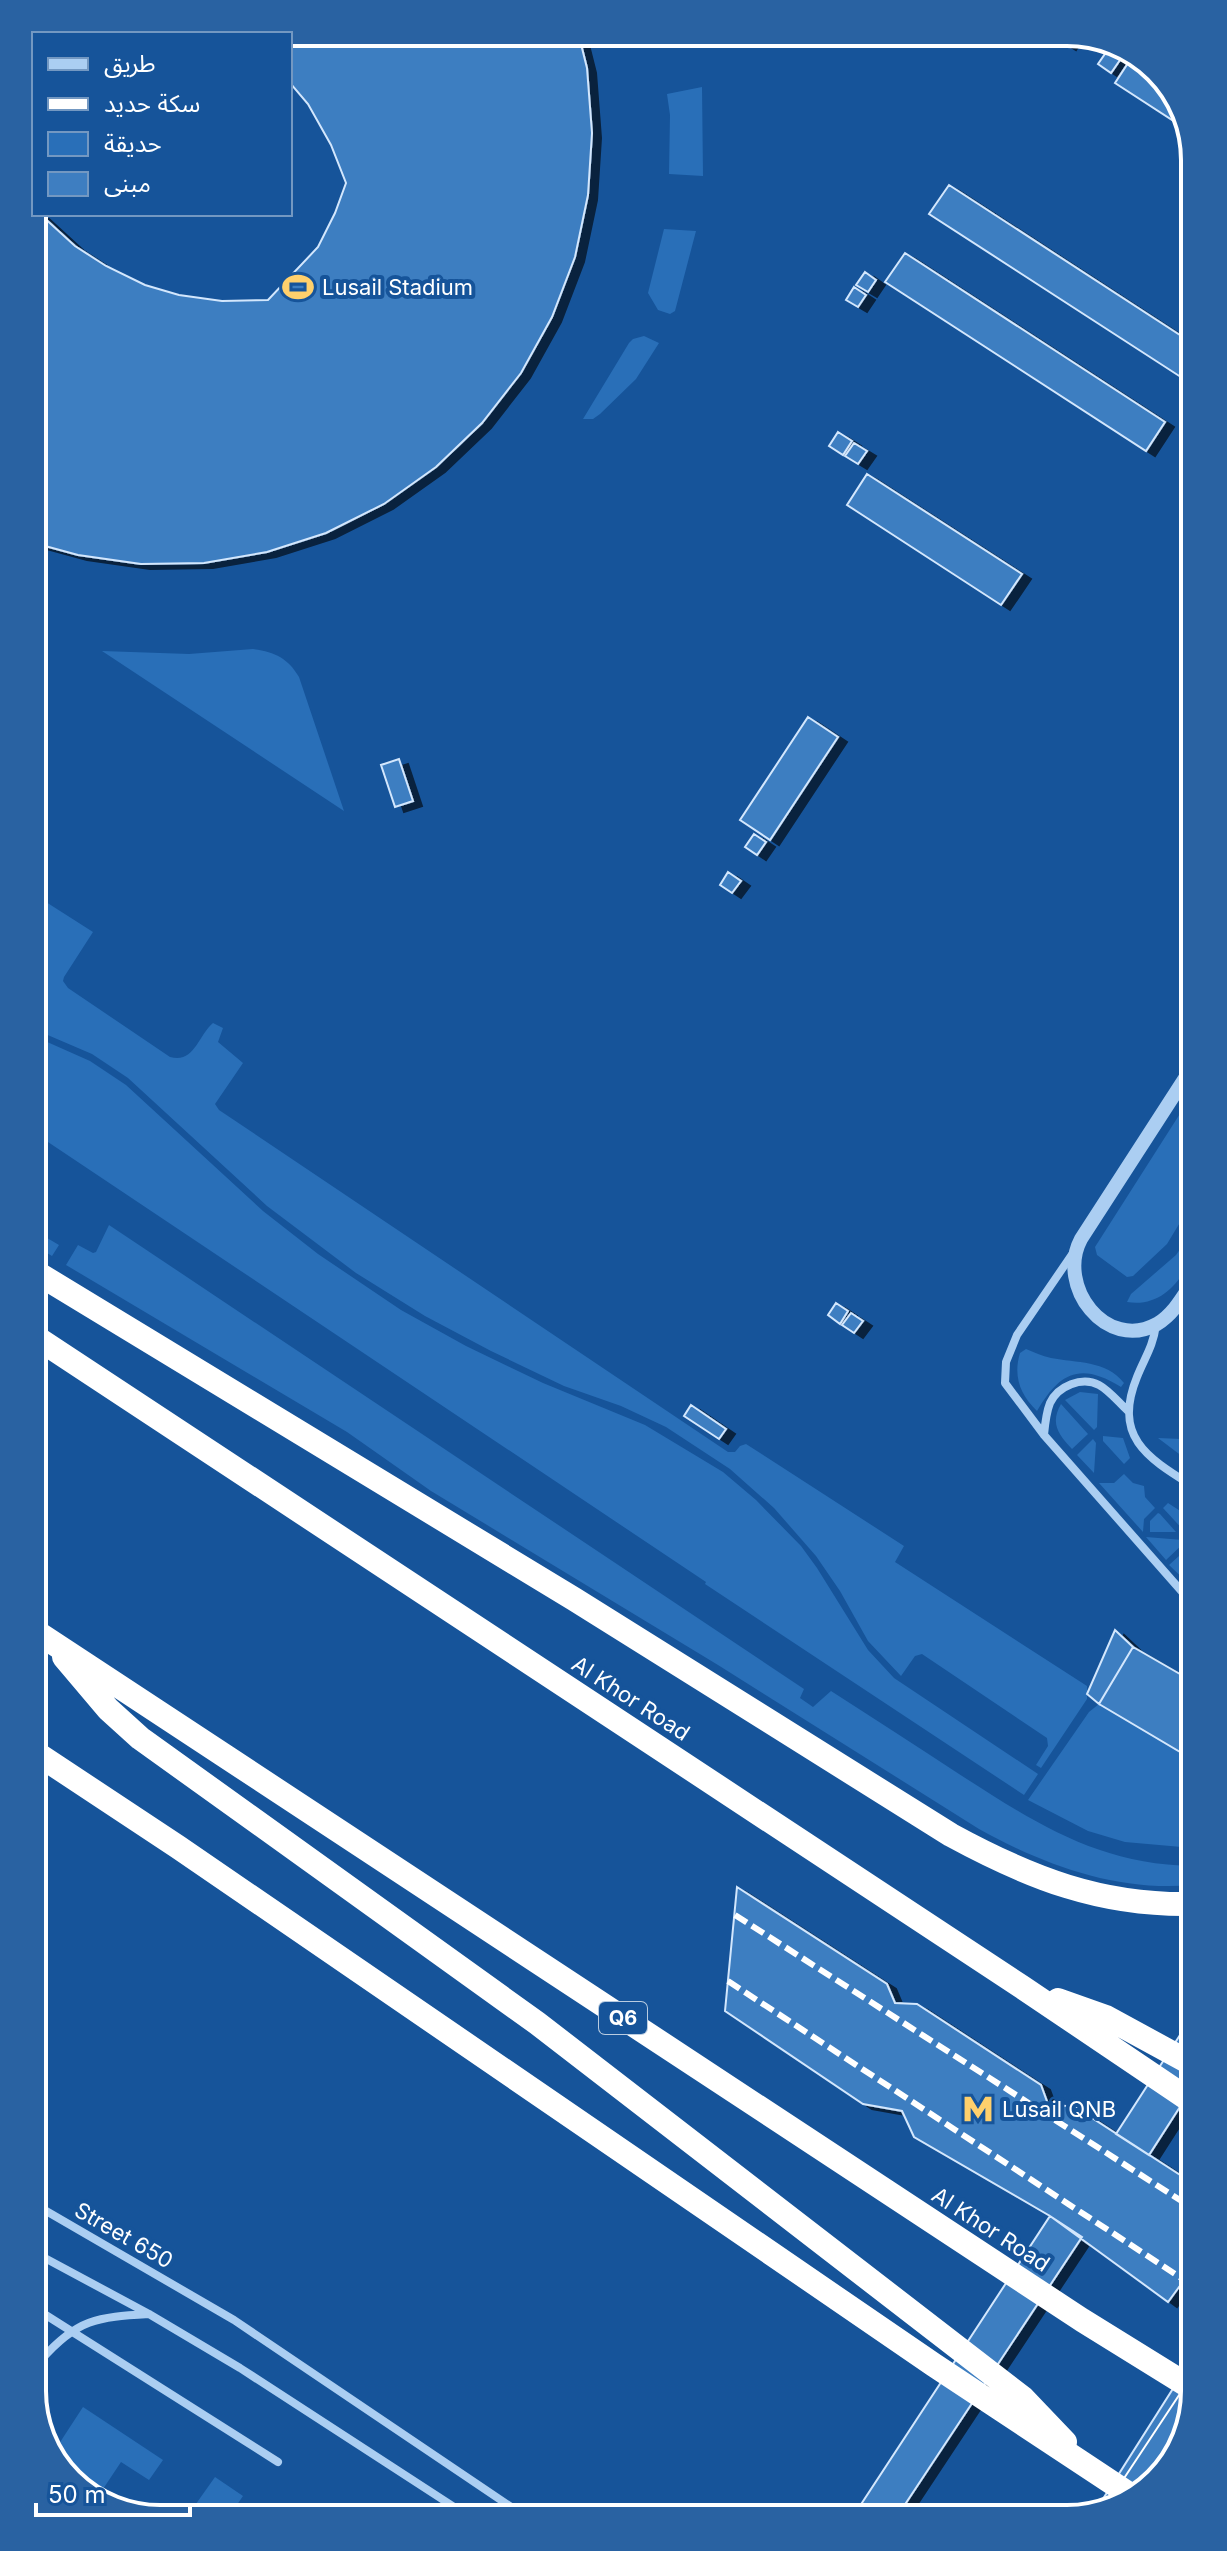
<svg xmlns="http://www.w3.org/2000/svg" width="1227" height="2551" font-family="Inter,'Noto Sans Arabic',sans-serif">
	<defs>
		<filter id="shadow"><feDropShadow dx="9" dy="5" stdDeviation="0" flood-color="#0009"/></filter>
	</defs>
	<rect width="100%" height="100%" fill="#16549a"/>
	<path fill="#296fb8" d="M702,87l1,89 -34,-2 1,-59 -3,-21z
		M664,229l32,2 -21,80 -5,3 -12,-4 -10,-17z
		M644,336l15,7 -23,36 -36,35 -7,5h-10l46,-76 4,-4z
		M253,649c22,3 35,9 46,28l45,134 -242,-160 87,3z
		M35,895l58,37 -29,45 -1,4 5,7 102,69c24,7 28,-21 43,-34l10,5 -5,14 25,21 -28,41 4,6 509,342h7l5,-6 6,-2 158,102 -9,16 192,124v13l-46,69 -5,-3 12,-19 -1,-8 -125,-84 -7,2 -14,20 -33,-35 -28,-50 -24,-35 -42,-48 -44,-39 -64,-42 -45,-21 -57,-20 -73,-35 -66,-35 -69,-43 -89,-67 -139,-128 -36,-24 -56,-24z
		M36,1037l54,24 36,24 137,126 55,43 83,56 65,36 77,37 102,42 78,47 33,28 45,46 16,22 51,82 26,28 144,96 -14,21 -319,-211 1,-2 -670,-448z
		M1190,1098v108l-23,38 -34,32 -6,1 -30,-22 -2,-8z
		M109,1225l695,464 -4,9 13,9 18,-16c43,28 86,55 128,83 76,49 140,91 234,92v19c-76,7 -149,-20 -214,-56l-261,-164 -287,-174 -84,-59 -281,-167 12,-20 15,8 3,-1z
		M37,1232l22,13 -7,11 -15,-9z
		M1190,1235c0,9 2,20 -1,27 -12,26 -33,45 -62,40l4,-8 45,-39z
		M1026,1349c8,3 16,7 25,9 25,5 55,2 73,25l-3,4c-41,-26 -62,-14 -84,24 -17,-16 -24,-35 -17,-58z
		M1080,1392l18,2 -1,33 -3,3 -29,-30z
		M1061,1404l27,30 -16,15c-14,-15 -22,-26 -11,-45z
		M1103,1436l20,2 7,20 -6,6 -21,-23z
		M1158,1438l23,1 10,7v17z
		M1093,1439l3,4 -2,30 -17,-18z
		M1124,1474l9,9 11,3 1,11 10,11 -11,11 -1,13 -44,-49h15z
		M1168,1503l23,15v15l-4,1 -24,-26z
		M1158,1513l2,1 16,18h-26v-11z
		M1146,1537l37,3 1,3 -18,17z
		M1189,1547l2,3 1,37 -23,-22z
		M1099,1704l93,55 1,89 -68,-6 -37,-11 -60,-31 61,-88z
		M83,2407l80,53 -14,20 -28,-18 -20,30 -35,-23 -13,-16z
		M215,2477l28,19 -15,22h-42z"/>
	<path fill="#3e7ec1" stroke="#d3e7fd" stroke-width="2" filter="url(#shadow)" d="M232,32h346l9,36 5,65 -4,62 -13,62 -23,60 -31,56 -39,50 -46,44 -52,37 -58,29 -59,19 -63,11 -63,1 -63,-9 -44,-12 -2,-338 2,9h6l35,32 31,20 39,19 34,10 43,6 46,-1 50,-53 17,-34 11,-30 -15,-38 -23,-41 -18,-21v-49z
		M1057,32h18l-8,13 -13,-8z
		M1111,45l15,6 -4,6 -13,-9z
		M1107,51l13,9 -9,13 -13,-9z
		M1134,54l11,4 40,53 1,18 -71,-46z
		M949,185l237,154 1,42 -258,-167z
		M905,253l260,169 -19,29 -261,-169z
		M865,272l11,8 -8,12 -12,-7z
		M854,287l12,8 -8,12 -12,-7z
		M838,432l14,9 -9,14 -14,-9z
		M854,443l13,8 -9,13 -13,-8z
		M867,474l155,100 -21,31 -154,-100z
		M808,717l30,20 -68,103 -30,-20z
		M399,759l14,42 -18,6 -14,-42z
		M754,834l12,8 -9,13 -12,-8z
		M728,872l13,9 -9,12 -12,-8z
		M836,1303l12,8 -8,13 -12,-9z
		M851,1313l12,8 -9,12 -12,-8z
		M691,1405l35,24 -7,10 -35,-23z
		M1115,1630l18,17 -34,57 -12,-10z
		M1133,1647l59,34v78l-93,-55z
		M737,1887l150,97 8,19 22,1 124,81 7,19 27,3 119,77 1,114 -16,-11 -11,15 -118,-86 -136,-79 -12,-26 -39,-7 -138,-93z
		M1193,2015l1,70 -45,70 -33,-21z
		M1050,2216l32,21 -182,275h-44z
		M1195,2354v38l-22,71 -57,46 -20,1z"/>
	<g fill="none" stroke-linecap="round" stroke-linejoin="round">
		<path stroke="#abcef2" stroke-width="8" d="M1073,1253l-56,82 -11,27 -1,21 39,52 148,168
			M1156,1325c-3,22 -11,32 -19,52 -24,59 9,80 54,108
			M1044,1435c1,-11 2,-22 6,-32 8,-17 32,-27 49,-18 11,6 20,18 29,26
			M41,2208l193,112 289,195
			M41,2256l108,58 91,54 228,148
			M41,2312l237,150
			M41,2360c36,-41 56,-43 108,-46
			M680,2514l28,-7 34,6"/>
		<path stroke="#abcef2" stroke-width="14" d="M1189,1072l-108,167c-25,47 25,113 76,85 15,-9 24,-24 33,-38"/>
		<path stroke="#fff" stroke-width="24" d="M37,1273l537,326 377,236c79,43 150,71 242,69
			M37,1338l985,649 172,116
			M38,1633l1044,687 113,70
			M64,1657l44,52 32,29 397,285 486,375 42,44
			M39,1755l139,92 756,518 198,131
			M1058,2000l48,17 88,48"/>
		<path stroke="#fff" stroke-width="2" d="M1103,2510l92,-139"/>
		<path stroke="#fff" stroke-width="6" stroke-dasharray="14 6" stroke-linecap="butt" d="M735,1915l459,294
			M728,1981l467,306"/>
	</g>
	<defs>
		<symbol id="stadium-bare" viewBox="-9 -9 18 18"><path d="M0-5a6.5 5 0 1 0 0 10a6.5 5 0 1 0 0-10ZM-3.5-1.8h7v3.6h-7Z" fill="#ffd06c" stroke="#16549a" stroke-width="2.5" paint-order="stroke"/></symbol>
		<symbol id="metro-bare" viewBox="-9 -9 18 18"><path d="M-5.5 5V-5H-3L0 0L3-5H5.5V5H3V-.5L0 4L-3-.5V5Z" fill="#ffd06c" stroke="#16549a" stroke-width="2.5" paint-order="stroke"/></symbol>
	</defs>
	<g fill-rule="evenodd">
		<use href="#stadium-bare" x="276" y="265" width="44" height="44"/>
		<use href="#metro-bare" x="956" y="2087" width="44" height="44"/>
	</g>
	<g text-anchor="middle" stroke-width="8" stroke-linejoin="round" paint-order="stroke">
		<rect fill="#16549a" stroke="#b9cce1" stroke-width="2" x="599" y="2002" width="48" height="32" rx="6"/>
		<g font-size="20" font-weight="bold" fill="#fff">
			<text x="623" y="2025">Q6</text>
		</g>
		<g font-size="22" fill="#fff" stroke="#16549a" text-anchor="start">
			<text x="322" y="295">Lusail Stadium</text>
			<text x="1002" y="2117">Lusail QNB</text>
		</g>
		<g font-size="22" fill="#fff" stroke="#16549a">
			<text transform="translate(631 1698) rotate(33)" y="8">Al Khor Road</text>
			<text transform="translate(991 2229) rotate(33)" y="8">Al Khor Road</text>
			<text transform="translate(124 2235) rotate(30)" y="8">Street 650</text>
		</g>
	</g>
	<path d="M0 0H1227V2551H0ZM160 46H1067A114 114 0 0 1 1181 160V2391A114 114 0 0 1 1067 2505H160A114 114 0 0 1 46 2391V160A114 114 0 0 1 160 46Z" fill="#2962a2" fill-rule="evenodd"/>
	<path fill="none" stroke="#fff" stroke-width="4" d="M160 46H1067A114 114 0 0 1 1181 160V2391A114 114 0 0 1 1067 2505H160A114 114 0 0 1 46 2391V160A114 114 0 0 1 160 46Z"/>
	<rect x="32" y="32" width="260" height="184" fill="#16549a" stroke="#7398c2" stroke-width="2"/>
	<rect x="48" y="58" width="40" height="12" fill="#abcef2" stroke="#7398c2" stroke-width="2"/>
	<text x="104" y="72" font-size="24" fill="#ffffff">طريق</text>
	<rect x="48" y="98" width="40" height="12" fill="#ffffff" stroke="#7398c2" stroke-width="2"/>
	<text x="104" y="112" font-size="24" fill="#ffffff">سكة حديد</text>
	<rect x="48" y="132" width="40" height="24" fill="#296fb8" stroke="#7398c2" stroke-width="2"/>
	<text x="104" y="152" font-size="24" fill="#ffffff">حديقة</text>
	<rect x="48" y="172" width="40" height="24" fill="#3e7ec1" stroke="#7398c2" stroke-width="2"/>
	<text x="104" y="192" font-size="24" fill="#ffffff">مبنى</text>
	<path d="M36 2503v12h154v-12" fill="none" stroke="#ffffff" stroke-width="4"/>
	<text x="48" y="2503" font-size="24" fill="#ffffff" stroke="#16549a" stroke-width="6" paint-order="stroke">50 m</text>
</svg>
